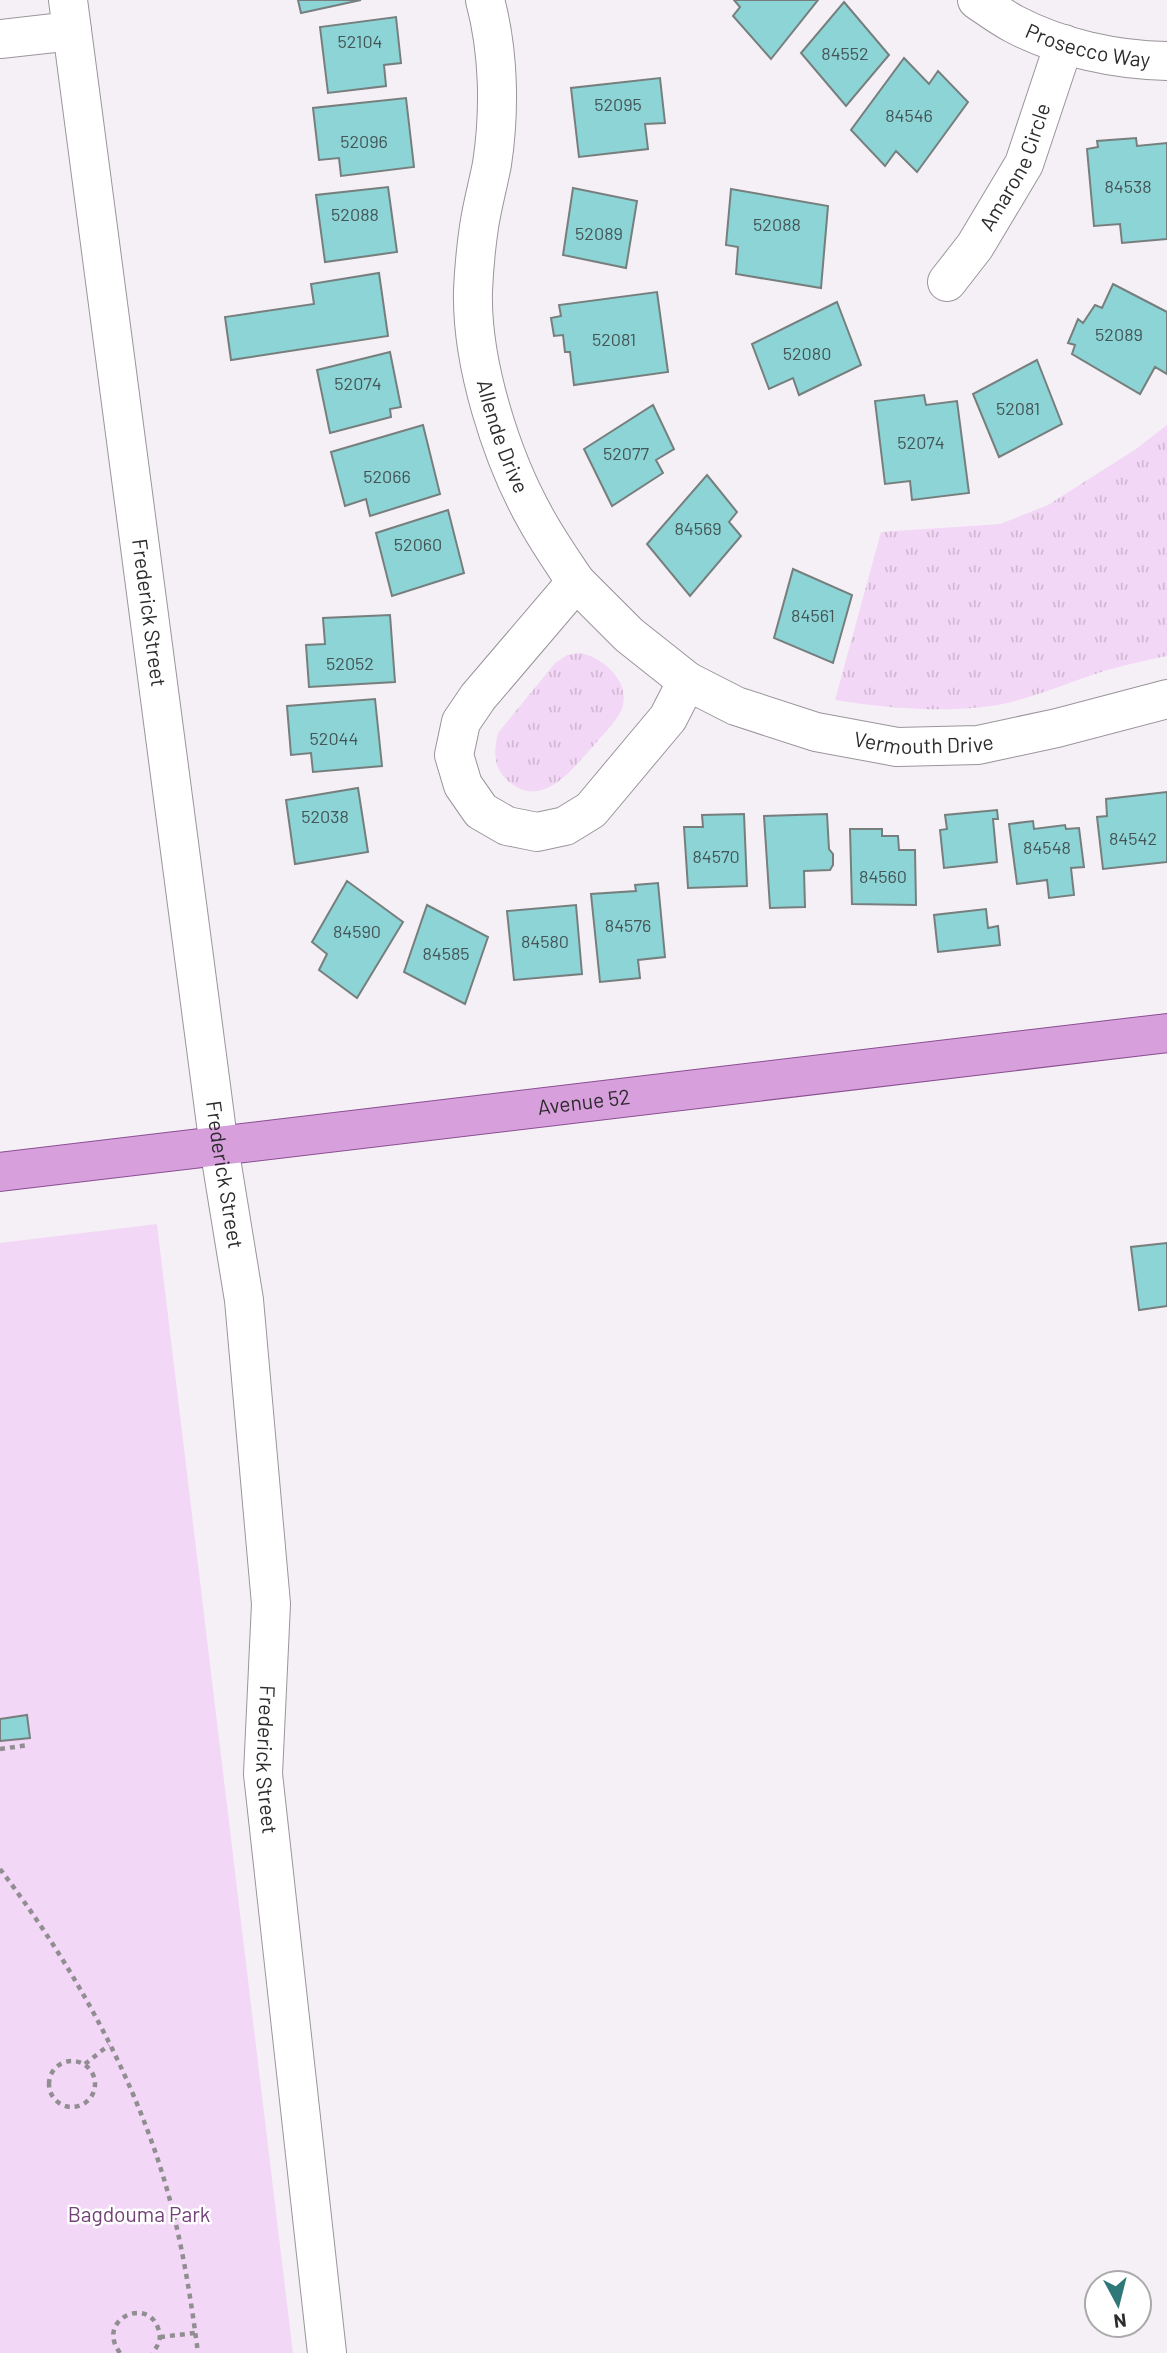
<svg xmlns="http://www.w3.org/2000/svg" width="1167" height="2353" font-family="Barlow,sans-serif">
	<defs>
		<pattern id="grass-tufts" width="24" height="20" patternUnits="userSpaceOnUse" patternTransform="scale(1.75)"><rect width="24" height="20" fill="#f3d7f6"/><path d="M3 7l-1-3M5 7V3M7 7l1-3M15 17l-1-3M17 17v-4M19 17l1-3" fill="none" stroke="#d1b9d3"/></pattern>
	</defs>
	<rect width="100%" height="100%" fill="#f5f0f6"/>
	<path fill="url(#grass-tufts)" d="M1167,425v231c-21,4 -42,9 -63,15 -38,12 -74,29 -113,35 -52,7 -105,2 -156,-6l46,-168 119,-8 48,-19 88,-56z
		M580,653c22,4 49,27 43,52 -3,14 -19,28 -28,39 -23,25 -54,70 -90,34 -12,-12 -11,-29 -7,-45l57,-70 12,-8z"/>
	<path fill="#f3d7f6" d="M157,1224l136,1129h-293v-1110z"/>
	<path fill="#8cd4d5" stroke="#777f7e" stroke-width="2" d="M298,0h63l-60,13z
		M734,0h84l-47,59 -38,-43 7,-9z
		M844,2l45,53 -43,51 -45,-53z
		M396,17l5,46 -17,2 2,21 -58,7 -8,-66z
		M904,58l25,26 9,-13 30,31 -51,70 -21,-21 -11,15 -34,-36z
		M660,78l5,45 -20,1 3,25 -69,8 -8,-69z
		M406,98l8,69 -73,9 -2,-18 -20,2 -6,-52z
		M1136,138l1,8 30,-3v96l-45,4 -2,-19 -26,2 -7,-77 11,-2 -1,-6z
		M388,187l9,65 -72,10 -9,-67z
		M573,188l64,13 -11,67 -63,-13z
		M731,189l97,17 -7,82 -85,-14 2,-27 -12,-2z
		M379,273l9,63 -157,24 -6,-43 89,-13 -3,-20z
		M1113,284l54,28v62l-12,-7 -15,27 -68,-40 3,-9 -7,-2 10,-24 5,4 12,-18 7,3z
		M657,292l11,80 -94,13 -4,-33h-5l-2,-17 -9,1 -3,-18 10,-2 -2,-11z
		M837,302l24,63 -62,30 -6,-17 -24,11 -17,-45z
		M390,352l11,55 -11,2 1,8 -61,16 -13,-63z
		M1037,360l25,64 -63,33 -26,-63z
		M924,395l2,10 31,-4 12,92 -57,7 -2,-19 -25,3 -10,-83z
		M653,405l21,44 -18,11 7,13 -51,33 -28,-57z
		M423,425l17,69 -70,22 -4,-17 -21,7 -14,-54z
		M707,475l30,37 -8,10 12,14 -51,60 -43,-52z
		M448,510l16,63 -72,23 -16,-63z
		M793,569l59,26 -19,68 -59,-25z
		M390,615l5,67 -86,5 -3,-42 19,-1 -2,-26z
		M375,699l7,67 -69,6 -2,-19 -20,2 -4,-49z
		M358,788l10,64 -73,12 -9,-64z
		M1167,792v70l-64,7 -6,-52 10,-1 -1,-17z
		M997,810l1,9h-5l4,43 -53,6 -4,-38 7,-1 -2,-14z
		M744,814l3,72 -59,2 -4,-61h19l-1,-12z
		M827,814l2,35 4,5v11l-3,5 -26,1 1,36 -35,1 -6,-92z
		M1033,821l1,8 31,-4 1,4 13,-1 5,39 -13,1 3,27 -25,3 -2,-18 -30,4 -8,-60z
		M850,829h32v7h16l1,14h16l1,55 -64,-1z
		M347,881l56,41 -46,76 -38,-28 8,-16 -15,-12z
		M658,883l7,74 -27,3 2,18 -40,4 -9,-88 45,-3 -1,-6z
		M427,905l61,32 -23,67 -61,-32z
		M576,905l6,69 -68,6 -7,-69z
		M986,909l2,19 10,-2 2,19 -62,7 -4,-37z
		M1167,1243v63l-28,4 -8,-63z
		M27,1715l3,23 -30,3v-22z"/>
	<g fill="none" stroke-linecap="round" stroke-linejoin="round">
		<defs>
			<g id="minor">
				<path id="s1" d="M68,0l151,1147 25,153 27,304 -8,170 64,579"/>
				<path id="s2" d="M485,0c14,52 15,111 7,164 -4,21 -10,42 -13,63 -3,20 -5,42 -6,63 -2,72 28,167 63,229 12,22 26,42 40,63l-98,115 -17,25 -7,33 9,30 18,26 26,15 30,6 28,-6 26,-16 77,-92 19,-37"/>
				<path id="s3" d="M977,0c12,8 24,17 37,24 46,24 101,36 153,37"/>
				<path d="M0,39l72,-8"/>
				<path id="s4" d="M947,282l28,-36 49,-82 40,-120"/>
				<path id="s5" d="M576,582l53,53 58,46 49,25 80,26 81,15 81,-2 79,-17 110,-29"/>
			</g>
			<g id="major">
				<path id="s6" d="M0,1172l1167,-139"/>
			</g>
		</defs>
		<use href="#minor" stroke="#9a959b" stroke-width="40"/>
		<use href="#major" stroke="#8a4e91" stroke-width="40"/>
		<path stroke="#918e92" stroke-width="4.5" stroke-dasharray="5 5" stroke-linecap="butt" d="M0,1749l29,-4
			M0,1869c77,101 144,223 174,347 11,45 18,91 24,137
			M49 2084a23 23 0 1 1 46 0a23 23 0 1 1-46 0Z
			M85,2064l24,-19
			M160,2337l35,-4
			M120,2353c-25,-33 27,-57 38,-25 4,10 1,17 -6,25"/>
		<use href="#minor" stroke="#fff" stroke-width="38"/>
		<use href="#major" stroke="#d7a0dd" stroke-width="38"/>
	</g>
	<g text-anchor="middle" stroke-width="5" stroke-linejoin="round" paint-order="stroke">
		<g font-size="18" fill="#455557">
			<text x="360" y="48">52104</text>
			<text x="845" y="60">84552</text>
			<text x="618" y="111">52095</text>
			<text x="909" y="122">84546</text>
			<text x="364" y="148">52096</text>
			<text x="1128" y="193">84538</text>
			<text x="355" y="221">52088</text>
			<text x="777" y="231">52088</text>
			<text x="599" y="240">52089</text>
			<text x="1119" y="341">52089</text>
			<text x="614" y="346">52081</text>
			<text x="807" y="360">52080</text>
			<text x="358" y="390">52074</text>
			<text x="1018" y="415">52081</text>
			<text x="921" y="449">52074</text>
			<text x="626" y="460">52077</text>
			<text x="387" y="483">52066</text>
			<text x="698" y="535">84569</text>
			<text x="418" y="551">52060</text>
			<text x="813" y="622">84561</text>
			<text x="350" y="670">52052</text>
			<text x="334" y="745">52044</text>
			<text x="325" y="823">52038</text>
			<text x="1133" y="845">84542</text>
			<text x="1047" y="854">84548</text>
			<text x="716" y="863">84570</text>
			<text x="883" y="883">84560</text>
			<text x="628" y="932">84576</text>
			<text x="357" y="938">84590</text>
			<text x="545" y="948">84580</text>
			<text x="446" y="960">84585</text>
		</g>
		<g font-size="21" fill="#2d2b2d" stroke="#fff">
			<text dy="7" stroke="none"><textPath href="#s3" startOffset="122">Prosecco Way</textPath></text>
			<text dy="7" stroke="none"><textPath href="#s4" startOffset="135">Amarone Circle</textPath></text>
			<text dy="7" stroke="none"><textPath href="#s2" startOffset="443">Allende Drive</textPath></text>
			<text dy="7" stroke="none"><textPath href="#s1" startOffset="618">Frederick Street</textPath></text>
			<text dy="7" stroke="none"><textPath href="#s5" startOffset="397">Vermouth Drive</textPath></text>
			<text dy="7" stroke="none"><textPath href="#s6" startOffset="588">Avenue 52</textPath></text>
			<text dy="7" stroke="none"><textPath href="#s1" startOffset="1185">Frederick Street</textPath></text>
			<text dy="7" stroke="none"><textPath href="#s1" startOffset="1773">Frederick Street</textPath></text>
		</g>
		<g font-size="21" fill="#714177" stroke="#fff">
			<text x="139" y="2222">Bagdouma Park</text>
		</g>
	</g>
	<g transform="translate(1118 2304) rotate(173)"><circle r="33" fill="#ffffff" stroke="#abaaab" stroke-width="2"/>
	<path d="M0-5L12 26L0 18L-12 26Z" fill="#2f7879"/>
	<text y="-10" font-size="19" font-weight="bold" text-anchor="middle" fill="#2d2b2d">N</text>
	</g>
</svg>
